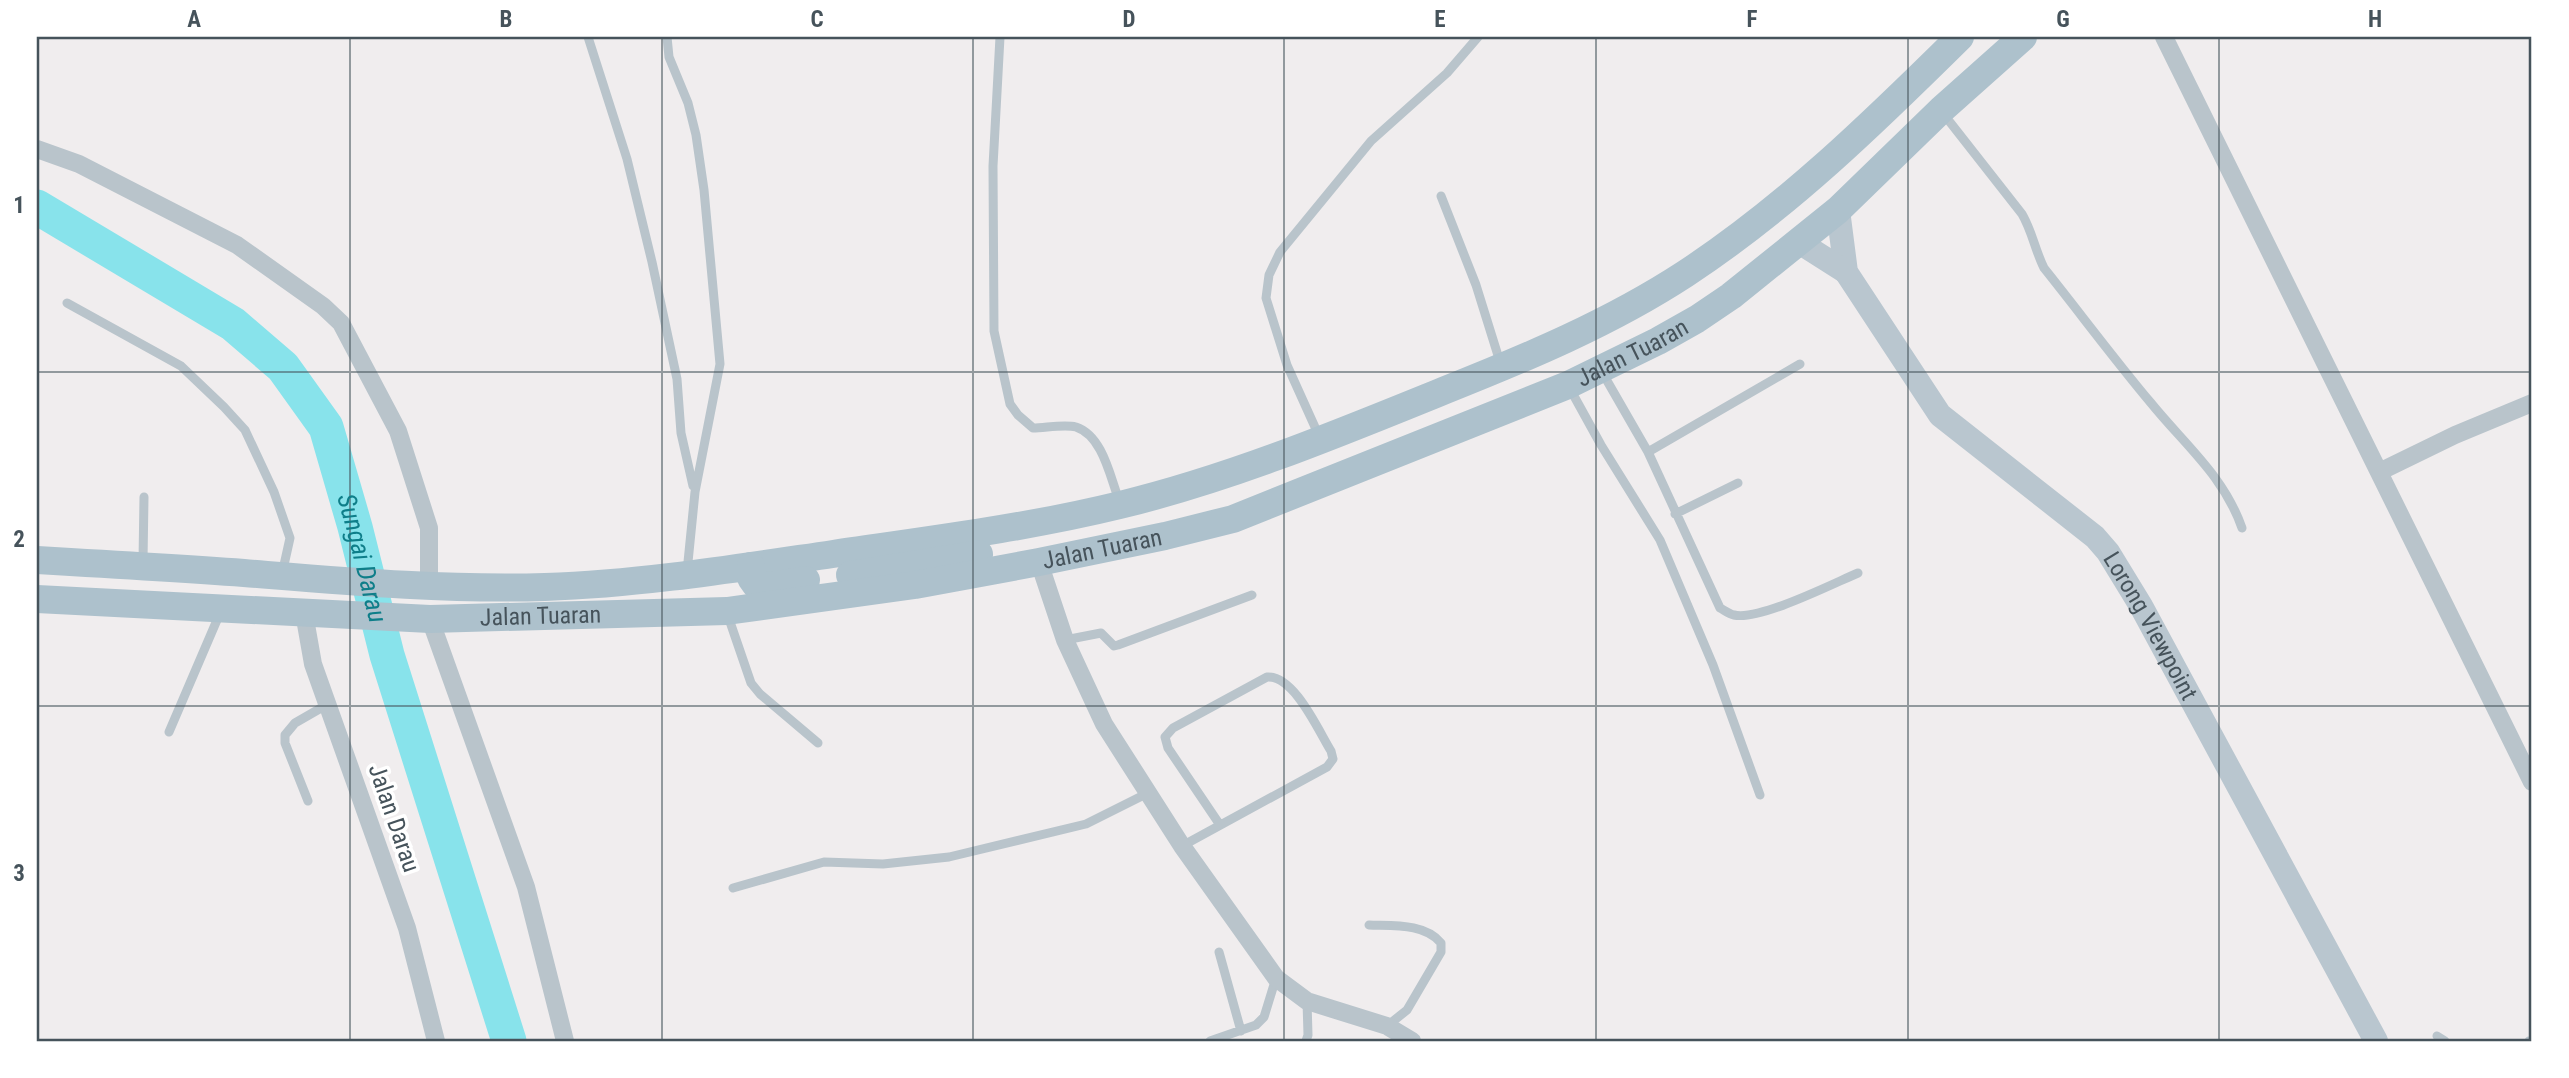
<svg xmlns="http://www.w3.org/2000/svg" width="2569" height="1078" font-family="'Roboto Condensed',sans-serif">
	<rect width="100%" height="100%" fill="#f0edee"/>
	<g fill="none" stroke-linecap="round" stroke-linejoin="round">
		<path stroke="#88e3eb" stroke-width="35" id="s1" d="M37,207l196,117 50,43 43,60 29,100 32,128 122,386"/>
		<path stroke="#b9c4cb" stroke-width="9" d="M588,37l39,122 25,103 25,117 4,54 12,53
			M667,37l2,20 19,46 8,32 8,55 16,174 -25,128 -8,80
			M1000,37l-7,129 1,165 16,73 8,11 15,13c12,0 31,-4 43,-1 27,9 34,50 43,73
			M1942,112l80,102c10,17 13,36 22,54 36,45 70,91 107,135 34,42 73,73 91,125
			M1441,196l35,89 24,77
			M67,303l114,63 43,41 21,23 29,62 16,46 -8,36
			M1602,372l46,80 72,156c4,2 9,6 14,7 25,6 98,-31 124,-42
			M1569,387l32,58 59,95 53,125 47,130
			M1319,436l-32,-71 -21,-67 3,-23 11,-23 91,-111 76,-68 31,-36
			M1648,452l152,-88
			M1675,514l63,-31
			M143,561l1,-64
			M728,616l23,67 9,11 58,49
			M1065,640l36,-7 13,13 4,-1 134,-50
			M169,732l51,-119
			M308,801l-23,-58v-8l10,-12 33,-19
			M1182,846l145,-79 6,-8 -2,-8c-13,-21 -37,-76 -64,-74l-94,51 -8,9 3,11 52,77
			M733,888l91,-26 59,2 66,-7 137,-33 62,-31
			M1369,925c23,1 56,-2 72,18v9l-34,58 -20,16
			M1219,952l22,79
			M2437,1036l8,5
			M1210,1041l46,-16 8,-8 12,-39
			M1306,1041l2,-6 -1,-34
			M2529,1041h3"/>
		<path stroke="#b9c4cb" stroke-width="18" d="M2164,37l368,745
			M37,149l42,15 158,81 86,61 18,17 57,108 31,97v58
			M2379,472l76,-37 77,-32
			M1039,562l26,78 39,84 78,122 94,132 31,23 80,25 25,15
			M304,613l9,51 94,264 29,113
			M430,619l96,268 39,154"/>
		<g stroke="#b9c6cf" stroke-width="24">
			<path id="s2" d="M1838,210l8,62 94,143 155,122 13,15 33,54 235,435"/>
			<path d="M1799,242l47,30"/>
		</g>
		<g stroke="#adc1cc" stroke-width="28">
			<path d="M37,560c69,4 138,8 207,13 100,8 200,17 301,14 96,-3 193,-19 288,-33 96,-14 193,-26 287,-49 111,-27 217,-71 323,-114 83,-33 167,-68 242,-117 102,-67 189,-152 275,-237"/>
			<path d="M751,566v12l5,7 16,1 34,-6"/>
			<path d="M850,575l129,-21"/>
			<path id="s3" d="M37,599l393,20 297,-8 188,-26 124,-23 126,-26 68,-17 335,-134 90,-44 39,-22 34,-23 107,-86 103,-100 82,-73"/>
		</g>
	</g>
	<path fill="none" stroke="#46535b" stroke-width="2" stroke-opacity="0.55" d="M350,37v1004M662,37v1004M973,37v1004M1284,37v1004M1596,37v1004M1908,37v1004M2219,37v1004M37,372h2495M37,706h2495"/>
	<g text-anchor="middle" stroke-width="7" stroke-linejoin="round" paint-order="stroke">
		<g font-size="24" fill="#46535b" stroke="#fff">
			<text dy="8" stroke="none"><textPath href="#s3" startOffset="1638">Jalan Tuaran</textPath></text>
			<text dy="8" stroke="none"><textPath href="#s3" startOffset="1071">Jalan Tuaran</textPath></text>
			<text dy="8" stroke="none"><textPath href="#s3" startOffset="504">Jalan Tuaran</textPath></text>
			<text dy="8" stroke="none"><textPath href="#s2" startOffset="536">Lorong Viewpoint</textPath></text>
			<text transform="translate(394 818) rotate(71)" y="8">Jalan Darau</text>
		</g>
		<g font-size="26" font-style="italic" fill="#0e7e89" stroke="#fff">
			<text dy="9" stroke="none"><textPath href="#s1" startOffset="504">Sungai Darau</textPath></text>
		</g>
	</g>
	<rect width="2569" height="1078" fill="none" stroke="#ffffff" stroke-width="77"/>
	<rect x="38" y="38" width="2492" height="1002" fill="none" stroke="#46535b" stroke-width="2.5"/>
	<g font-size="23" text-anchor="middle" font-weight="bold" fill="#46535b">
		<text x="194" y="27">A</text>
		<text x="506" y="27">B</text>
		<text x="817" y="27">C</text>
		<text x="1129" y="27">D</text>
		<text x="1440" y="27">E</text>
		<text x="1752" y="27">F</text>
		<text x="2063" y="27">G</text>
		<text x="2375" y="27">H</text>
		<text x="19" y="213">1</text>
		<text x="19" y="547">2</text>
		<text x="19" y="881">3</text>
	</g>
</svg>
